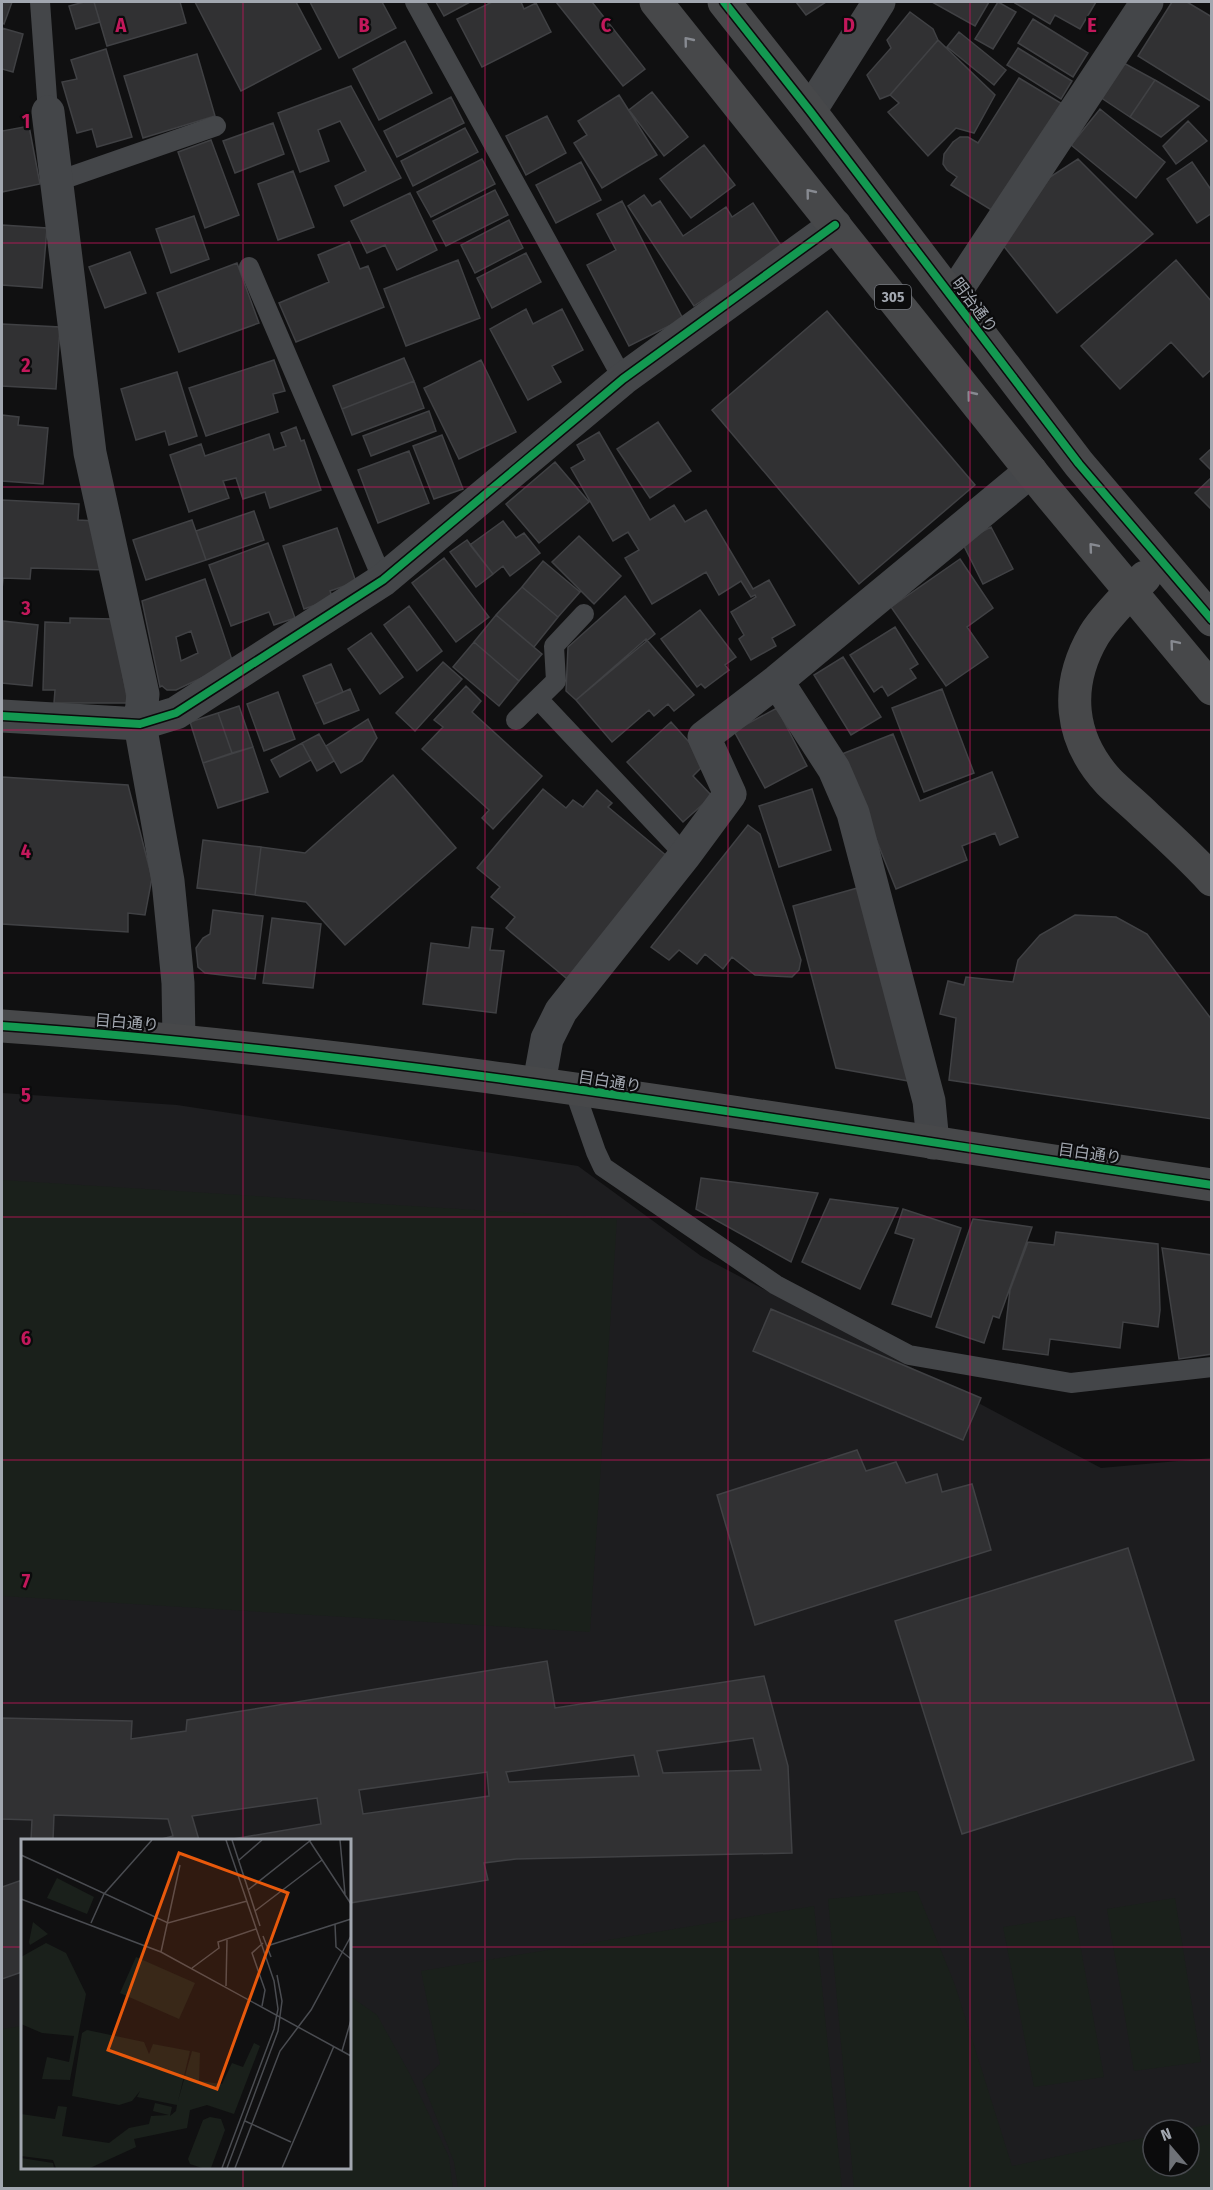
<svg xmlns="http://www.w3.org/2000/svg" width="1213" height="2190" font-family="'Fira Sans Condensed','Noto Sans JP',sans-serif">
	<rect width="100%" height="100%" fill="#101011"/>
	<path fill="#1d1d1f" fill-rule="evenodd" d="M2,1093l175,12 401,61 123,90 400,212 110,-10v676l-22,-4h-36v36l-25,22h-1126zM22,1840h328v328h-328z"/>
	<path fill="#1a201b" d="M2,1180l615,39 -27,413 -588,-36z
		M917,1891l38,94 57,181 141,-30v30h36v-36h-7l29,-6v64h-357l-26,-289z
		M1175,1898l26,164 -67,9 -27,-162z
		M814,1906l28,282h-384l-4,-26 -32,-81 18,-17 -19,-93z
		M1075,1916l29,161 -70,10 -31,-160z
		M350,1996l27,19 33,59 39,83 4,31h-451v-159l20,-3v142h328z"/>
	<path fill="#313133" stroke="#404144" stroke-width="1.5" fill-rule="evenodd" d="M2,2h10l-8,22 -2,-1z
		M84,2h10l6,20 -24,7 -7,-23z
		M94,2h86l6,21 -79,23z
		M195,2h101l25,47 -80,42z
		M310,2h72l14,26 -57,30z
		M436,2h34l-26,14z
		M492,2h29l3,7 12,-6 15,29 -69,35 -25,-48z
		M556,2h36l53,67 -22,17z
		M796,2h30l-20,13z
		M932,2h57l-14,24z
		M998,2l18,10 -23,37 -18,-10z
		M1016,2h80l-16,27 -25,-14 -5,9 -35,-21z
		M1172,2h15l25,15v85l-74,-46z
		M910,12l23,17 5,11 -48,55 -10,4 -13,-24 24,-27 -4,-8z
		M1033,19l55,34 -15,24 -55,-34z
		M2,28l21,6 -10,38 -11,-3z
		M959,32l47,38 -12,15 -47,-38z
		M938,40l57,55 -21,38 -18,-5 -28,28 -40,-44 11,-9 -9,-8z
		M405,41l27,52 -53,27 -26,-51z
		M1018,48l54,33 -11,18 -54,-34z
		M106,49l26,88 -35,10 -5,-18 -15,4 -15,-51 15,-3 -6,-19z
		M197,54l18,62 -72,22 -19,-62z
		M1120,61l35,19 -25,37 -30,-20z
		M1019,78l50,30 -68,108 -50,-31 6,-8 -10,-7 -4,-6 1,-10 9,-12 7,-5h8l10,6z
		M1155,80l44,26 -38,31 -31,-20z
		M351,86l50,92 -57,28 -9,-20 31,-15 -26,-50 -22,9 11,31 -29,11 -22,-59z
		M652,92l36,45 -24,19 -35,-46z
		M619,95l38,60 -55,33 -28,-45 13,-8 -9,-14z
		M451,97l13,26 -67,34 -13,-26z
		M1100,109l65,53 -29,36 -65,-53z
		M547,116l19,37 -40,22 -20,-39z
		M1188,121l19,20 -31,23 -13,-18z
		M273,123l11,31 -49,19 -12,-32z
		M29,126l11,58 -38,8v-61z
		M465,128l13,24 -65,34 -12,-25z
		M211,140l28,75 -34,13 -27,-76z
		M704,145l31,40 -44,33 -31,-39z
		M482,159l13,25 -64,33 -14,-25z
		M1078,159l75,75 -96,79 -55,-69 48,-67z
		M581,162l20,38 -45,23 -20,-38z
		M1192,162l20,29v22l-15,10 -30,-44z
		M293,171l21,56 -36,13 -20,-56z
		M495,190l13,25 -62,31 -13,-25z
		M410,193l27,57 -40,20 -12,-25 -18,8 -16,-32z
		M644,195l8,11 8,-5 23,35 43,-29 6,10 21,-14 29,44 -88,59 -66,-100z
		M622,201l61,118 -54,27 -42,-81 29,-15 -19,-36z
		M194,216l15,43 -38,14 -15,-44z
		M509,220l14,28 -48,25 -14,-28z
		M2,225l45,3 -5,60 -40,-3z
		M349,242l11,27 8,-3 16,41 -88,35 -17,-39 50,-21 -11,-27z
		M130,252l16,41 -41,15 -16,-41z
		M526,253l15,29 -49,26 -15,-30z
		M458,260l22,58 -74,28 -22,-57z
		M1176,260l36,42v67l-9,8 -32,-35 -51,47 -39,-43z
		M237,263l22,60 -80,29 -22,-59z
		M526,309l7,15 29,-15 21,41 -31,16 9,16 -33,18 -38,-71z
		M827,311l148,174 -116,99 -147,-174z
		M2,324l58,3 -4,62 -54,-3z
		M404,358l10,23 -72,28 -9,-23z
		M274,360l11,31 -12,3 5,18 -72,24 -17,-48z
		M481,360l35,72 -57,27 -35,-71z
		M177,372l20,64 -28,9 -4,-14 -29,9 -15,-51z
		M414,381l10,27 -72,27 -10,-26z
		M429,411l7,20 -65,25 -8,-20z
		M2,415l17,2 -1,8 30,3 -5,56 -41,-3z
		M658,422l33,49 -41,27 -33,-49z
		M296,427l5,14 3,-1 17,50 -51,18 -5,-16 -22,7 -7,-21 -13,3 6,17 -40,14 -19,-57 31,-11 4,12 64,-22 5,16 12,-4 -5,-13z
		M599,432l51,88 24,-15 11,17 21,-12 47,79 16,-9 26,45 -23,13 4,8 -25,14 -12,-21 5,-4 -13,-23 25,-15 -1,-2 -4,2 -10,-16 -22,14 -13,-23 -54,32 -27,-46 14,-8 -11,-18 -15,9 -42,-73 14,-8 -8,-15z
		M442,435l21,54 -29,10 -21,-53z
		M1212,448v23l-12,-12z
		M409,451l20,52 -51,20 -20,-53z
		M555,462l34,40 -50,41 -33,-39z
		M1212,477v33l-17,-17z
		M2,500l77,4 -1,16 18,1 11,49 -76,-2 -1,11 -27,-1 -1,12z
		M254,511l10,29 -58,20 -10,-29z
		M192,520l14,40 -60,20 -13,-40z
		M503,521l13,17 8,-5 16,20 -30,23 -7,-10 -10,8 -23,-29z
		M991,527l22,42 -30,15 -21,-42z
		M337,528l19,54 -26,9 3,8 -29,10 -21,-63z
		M579,536l42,40 -27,28 -42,-42z
		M467,540l26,34 -17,13 -26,-35z
		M268,543l27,75 -21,7 -5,-13 -38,14 -22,-61z
		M444,558l45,59 -33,25 -44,-59z
		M960,559l33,49 -26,19 21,30 -42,29 -55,-79z
		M543,561l37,31 -22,25 -36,-30z
		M205,579l28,84 -57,27h-9l-5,-4 -2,1 -18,-86zM191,631l7,22 -17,8 -5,-24z
		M522,587l36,30 -24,30 -38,-32z
		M625,596l30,38 -79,66 -10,-9 2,-44z
		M409,606l33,45 -25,20 -33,-46z
		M700,610l36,47 -11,8 4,5 -24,18 -4,-4 -4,3 -36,-48z
		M496,615l46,39 -23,27 -45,-39z
		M70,618l43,1 15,84h-74l1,-13h-12l2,-68 25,1z
		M3,621l35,4 -6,61 -30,-3z
		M895,627l23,37 -8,5 6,9 -28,18 -6,-10 -8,6 -24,-37z
		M371,633l32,44 -23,17 -32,-45z
		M646,639l48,56 -20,16 -6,-7 -14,12 -5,-6 -37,32 -36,-42z
		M474,642l45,39 -20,25 -46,-39z
		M843,657l38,60 -30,18 -37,-60z
		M443,662l19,17 -47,52 -19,-18z
		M331,664l12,28 -28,12 -12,-28z
		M466,686l15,15 -9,11 70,64 -49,53 -11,-11 7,-8 -67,-61 21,-22 -9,-7z
		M350,689l9,21 -35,14 -9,-20z
		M942,689l32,84 -50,19 -32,-84z
		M278,692l17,47 -31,12 -17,-47z
		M239,706l14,41 -21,6 -14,-40z
		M777,708l30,58 -42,22 -31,-57z
		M218,713l14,40 -29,10 -13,-41z
		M368,719l9,19 -15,23 -21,12 -15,-27z
		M671,722l36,40 -14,14 19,20 -29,26 -56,-60z
		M319,734l15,27 -17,10 -15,-28z
		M893,734l27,67 72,-29 26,65 -18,8 -5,-12 -33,13 5,14 -71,29 -54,-135z
		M302,743l9,17 -31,17 -9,-17z
		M253,747l15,45 -50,16 -15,-45z
		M393,775l63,73 -111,97 -39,-43 -51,-7 6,-48 44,6z
		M2,777l126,8 24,93 -7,37 -17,-2v19l-126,-8z
		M543,789l23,19 7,-8 10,7 14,-17 15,13 -4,4 66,55 -102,121 -66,-55 9,-11 -24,-20 9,-10 -23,-19z
		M812,789l19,61 -52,17 -20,-61z
		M748,825l12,9 41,126 -2,10 -7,7 -37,-2 -23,-18 -9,12 -18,-15 -8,10 -18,-14 -10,10 -18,-13z
		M203,840l58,7 -6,48 -58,-7z
		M861,887l53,195 -78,-14 -43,-162z
		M213,910l50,6 -8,63 -50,-6 -7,-6 -2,-19 7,-10 7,-4z
		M1075,915l41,2 31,17 65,86v99l-263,-39 7,-62 -16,-4 8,-33 16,4 2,-8 47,5 5,-22 22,-25z
		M272,918l49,6 -8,64 -50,-5z
		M472,927l21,2 -3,21 14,1 -8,62 -73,-9 8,-61 38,5z
		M701,1178l117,15 -27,69 -95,-53z
		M830,1199l68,9 -38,81 -58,-27z
		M903,1209l58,19 -30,89 -39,-13 22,-65 -19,-6z
		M973,1219l59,8 -33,91 -6,-2 -9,27 -48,-16z
		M1056,1232l102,12 2,66 -2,17 -35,-5 -3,26 -70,-9 -2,16 -45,-6 7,-59 18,-48 26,3z
		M1162,1248l50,7v99l-33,5z
		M771,1309l210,89 -18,42 -210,-89z
		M857,1450l9,21 30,-9 10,21 31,-9 5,18 30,-8 19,66 -236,75 -38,-130z
		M1128,1548l66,212 -232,74 -67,-213z
		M547,1661l8,47 209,-32 24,90 4,87 -276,6 -32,4 4,17 -138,23v-63h-123l94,-16 -4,-26 -125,18 7,24h-41l15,-4 -5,-17 -114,-4 -1,25h-22l1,-20 -30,-1v-101l130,3 -1,18 55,-8 1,-11zM753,1738l8,32 -98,3 -6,-22zM634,1755l5,21 -130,6 -3,-10zM487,1772l2,24 -126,18 -4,-24z
		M22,1880v92l-20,7v-92z"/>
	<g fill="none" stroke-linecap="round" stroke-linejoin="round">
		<path stroke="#444649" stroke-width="20" d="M40,2l8,110
			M415,2l208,377
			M58,181l158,-55
			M249,267l134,313
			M538,699l147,156
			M516,720l40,-39 -2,-35 30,-32
			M574,1089l22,63 7,15 173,118 133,70 162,28 141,-16"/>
		<path stroke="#444649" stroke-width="33" d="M810,111l69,-109
			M48,112l42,341 53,241 -3,30 28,157 5,50 5,52 1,57
			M952,297l195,-295
			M777,681l57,88 19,44 76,288 4,42
			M2,716l138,8 36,-11 207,-133 240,-201 212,-154
			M539,1083l8,-44 14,-28 124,-156 45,-61 -26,-57 73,-56 254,-210"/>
		<path stroke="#47484a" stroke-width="33" d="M656,2l390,488 166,199
			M724,2l86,109 269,353 133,156
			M1145,577c-16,16 -40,40 -51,58 -30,51 -25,104 15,147 12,12 25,22 37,34 23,21 45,41 66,64
			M2,1026c405,28 808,99 1210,159"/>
		<defs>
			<path id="cycleway" d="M724,2l86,109 269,353 133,156
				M2,716l138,8 36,-11 207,-133 240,-201 212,-154
				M2,1026c405,28 808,99 1210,159"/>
		</defs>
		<use href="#cycleway" stroke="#0b0b0c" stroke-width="11"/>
		<use href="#cycleway" stroke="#139951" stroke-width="8"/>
	</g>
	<defs><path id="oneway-chevron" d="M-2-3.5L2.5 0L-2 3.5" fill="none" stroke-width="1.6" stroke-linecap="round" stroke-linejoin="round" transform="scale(1.5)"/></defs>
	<g stroke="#878a91">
		<use href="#oneway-chevron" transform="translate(688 41) rotate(-129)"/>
		<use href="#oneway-chevron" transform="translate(810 193) rotate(-129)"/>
		<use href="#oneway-chevron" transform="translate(971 395) rotate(-129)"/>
		<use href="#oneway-chevron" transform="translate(1093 547) rotate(-130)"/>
		<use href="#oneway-chevron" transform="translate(1174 644) rotate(-130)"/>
	</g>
	<path fill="none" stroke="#c2185b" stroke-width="1.5" stroke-opacity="0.55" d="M243,2v1838M485,2v2186M728,2v2186M970,2v2186M2,243h1210M2,487h1210M2,730h1210M2,973h1210M2,1217h1210M2,1460h1210M2,1703h1210M2,1947h20M350,1947h862M243,2168v20"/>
	<g text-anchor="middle" stroke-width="4.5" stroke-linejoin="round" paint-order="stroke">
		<rect fill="#0b0b0c" stroke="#75787f" stroke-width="1.5" x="875" y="285" width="36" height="24" rx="4.5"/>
		<g font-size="15" font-weight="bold" fill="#a2a7b0">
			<text x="893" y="302">305</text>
		</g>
		<g font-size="16" fill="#a2a7b0" stroke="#0b0b0c">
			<text transform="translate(975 305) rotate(53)" y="6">明治通り</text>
			<text transform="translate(127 1022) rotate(5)" y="6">目白通り</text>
			<text transform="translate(610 1081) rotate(9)" y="6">目白通り</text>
			<text transform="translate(1090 1153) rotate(8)" y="6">目白通り</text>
		</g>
	</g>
	<g transform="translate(21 1839)">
		<rect width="330" height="330" fill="#101011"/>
		<path d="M36,39l37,19 -7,17 -40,-16zM12,83l15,12 -18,11 -1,-3zM25,104l20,10 20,41 -16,86 -28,-1 5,-22 22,5 5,-26 -32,-3 -21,-9v-67zM115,118l59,26 -16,36 -59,-26zM66,191l57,12 5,12 4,-10 37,7 -12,50 14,-50 8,2 -1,28 23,3 10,-21 11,4 11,-24 6,3 -26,68 -27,-9 -17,5 -3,18 -53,11 2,8 -46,21h-34l-3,-8 -32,-4v-42l34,5 3,-13 9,1 -5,29 47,7 20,-15 20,-4 2,-8 18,-1 -16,-4 2,-8 17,4 -2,9 6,-5 1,-6 -40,-8 3,-6 -8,10 -13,4 -47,-9 10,-63zM189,278l11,2 4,11 -14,38h-9l-12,-4 -2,-5 15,-39zM0,319l32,5 1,5h-33z" fill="#1a201b"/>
		<path fill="none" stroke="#4a4c51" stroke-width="1.5" d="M211,1l28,86M288,1l42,64M319,1l5,54M0,16l147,68 79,-22M218,21l23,-20M227,51l63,-50M0,60l140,53 190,104M234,72l67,-51M70,84l13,-29 48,-54M314,85l1,23 15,12M242,97l8,21M246,107l84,-27M140,113l19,-87M171,129l27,-20 -1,-6 38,-13M205,147l1,-46M241,167l3,-16 -13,-37 11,-10M321,212l9,-31M224,282l46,21M201,329l52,-139 4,-20 -4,-28 -48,-141M206,329l51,-137 4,-30 -5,-26M214,329l45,-117 31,-41 40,-74M261,329l52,-122"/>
		<path fill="#e8590c" fill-opacity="0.15" stroke="#e8590c" stroke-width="3" d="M158,14l109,40 -71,196 -109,-39z"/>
		<rect width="330" height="330" fill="none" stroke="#a2a7b0" stroke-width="3"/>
	</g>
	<g font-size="20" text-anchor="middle" font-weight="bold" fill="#c2185b" stroke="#0b0b0c" stroke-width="4.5" stroke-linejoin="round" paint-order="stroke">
		<text x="121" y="32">A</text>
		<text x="364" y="32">B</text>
		<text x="606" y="32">C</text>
		<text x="849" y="32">D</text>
		<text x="1092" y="32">E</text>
		<text x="26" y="128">1</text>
		<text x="26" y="372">2</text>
		<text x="26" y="615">3</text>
		<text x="26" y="858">4</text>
		<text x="26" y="1102">5</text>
		<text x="26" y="1345">6</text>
		<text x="26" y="1588">7</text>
	</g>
	<rect width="1213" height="2190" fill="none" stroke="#a2a7b0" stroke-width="6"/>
	<g transform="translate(1171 2148) rotate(340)"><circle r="28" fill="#0b0b0c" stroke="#47494e" stroke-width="1.5"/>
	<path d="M0-4.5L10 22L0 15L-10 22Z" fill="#6f7278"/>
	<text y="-9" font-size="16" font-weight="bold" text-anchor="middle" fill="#a2a7b0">N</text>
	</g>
</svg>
